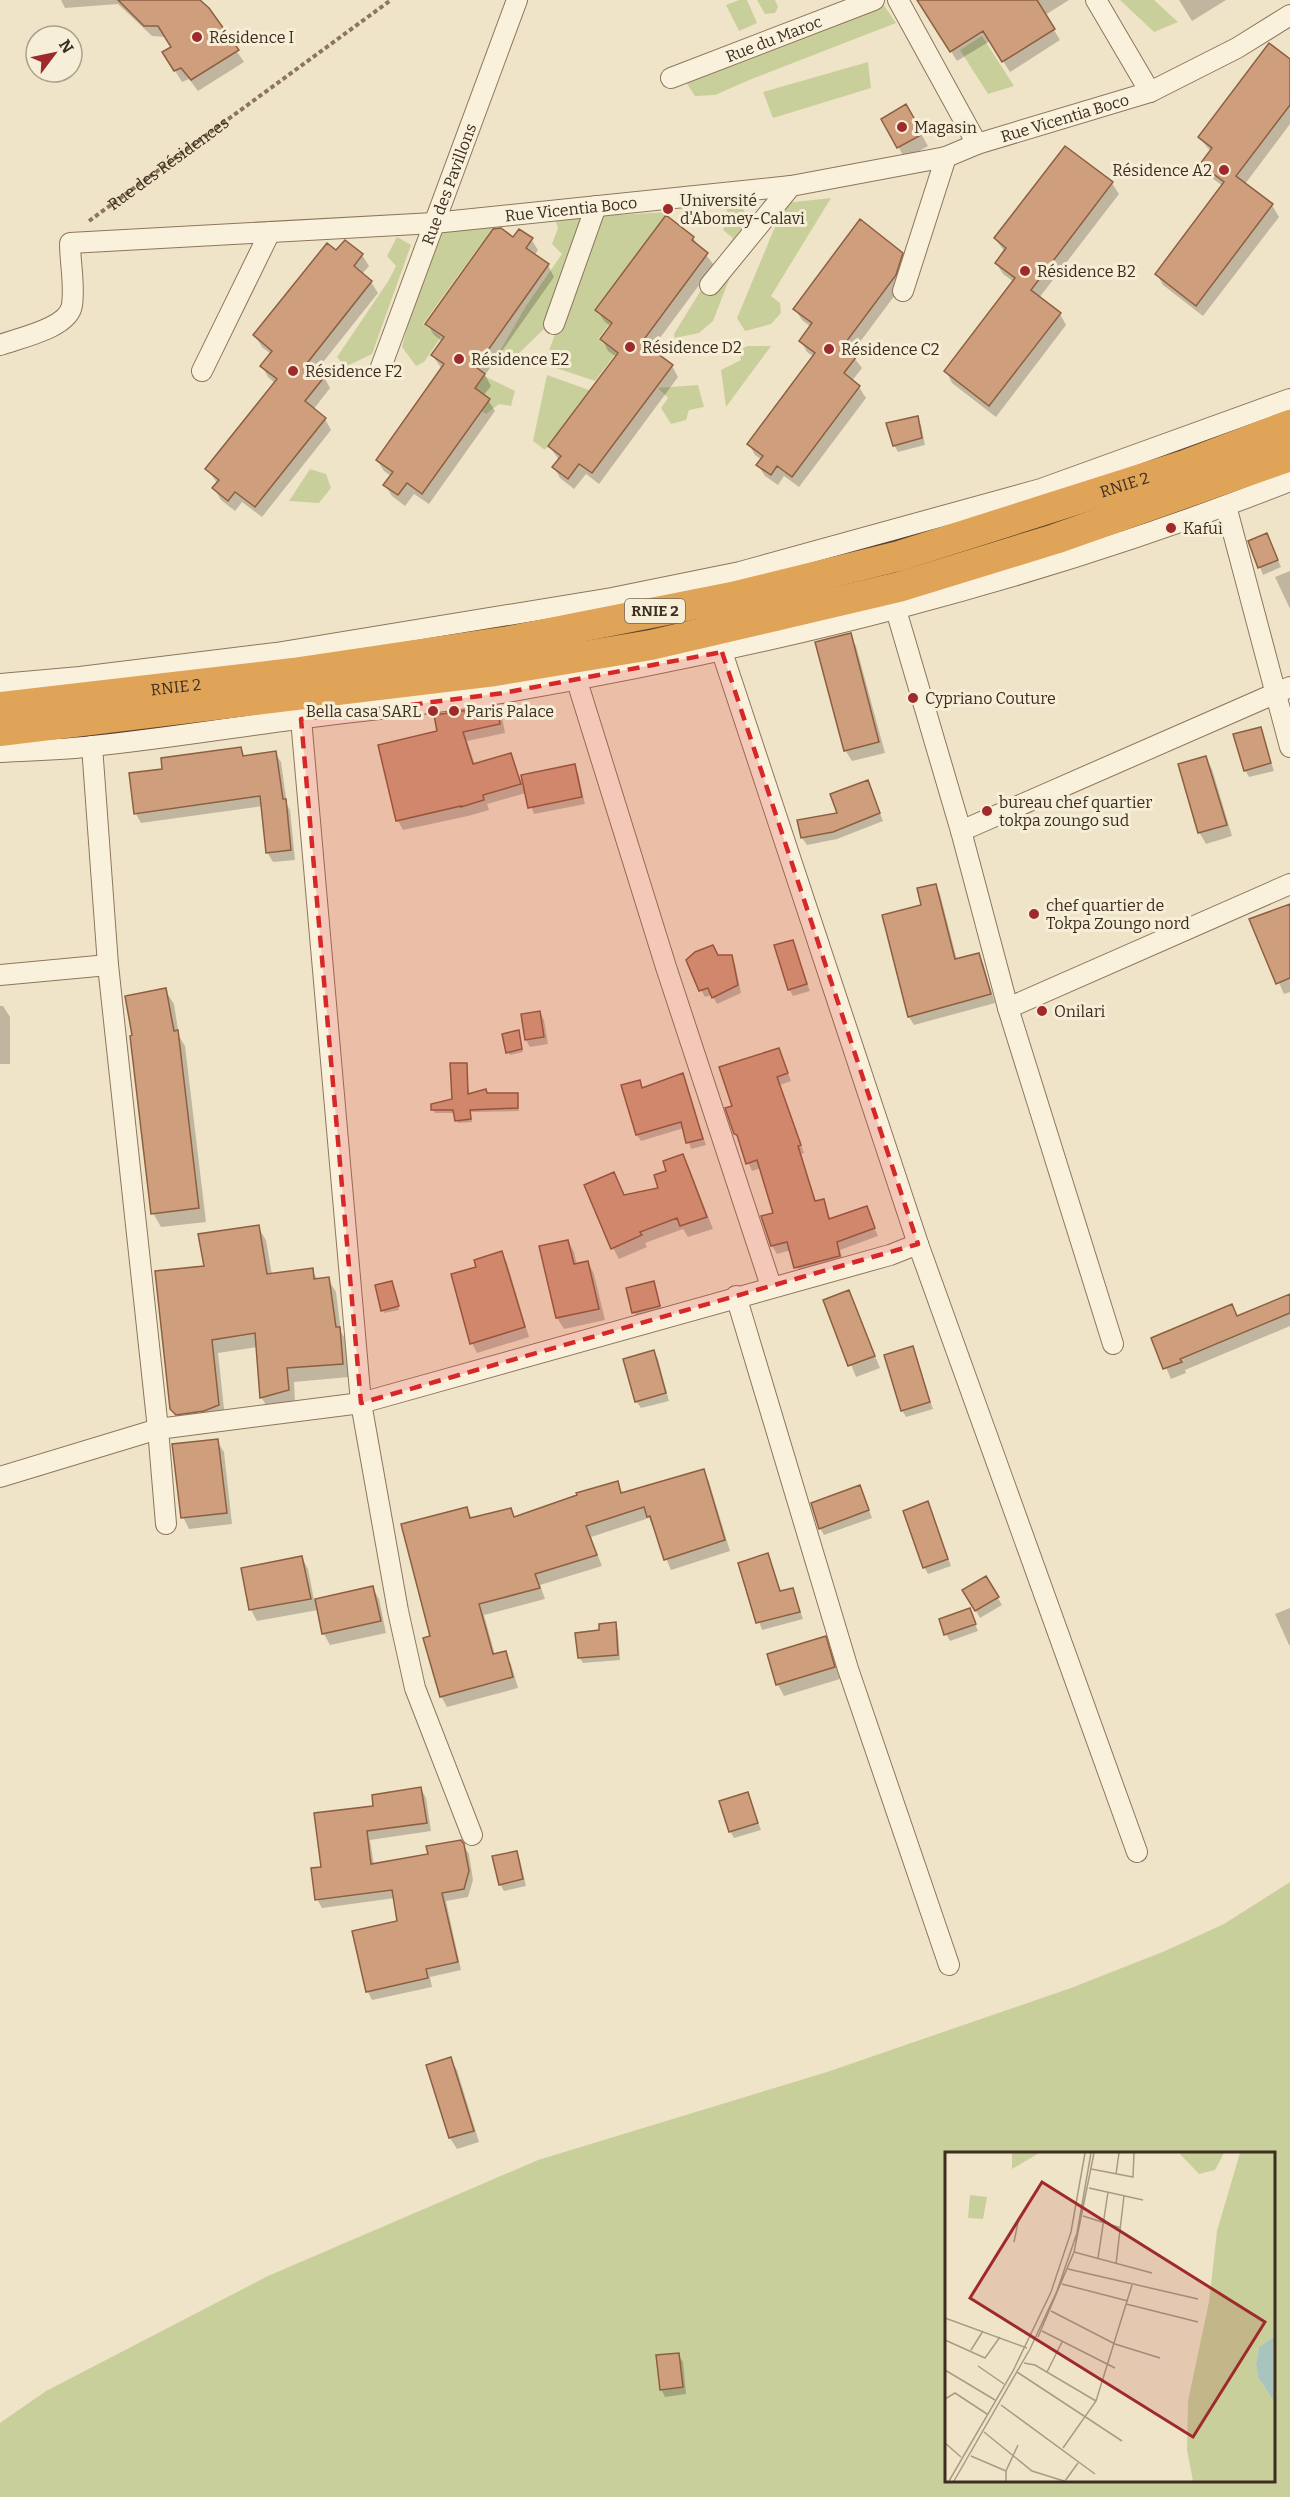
<svg xmlns="http://www.w3.org/2000/svg" width="1290" height="2497" font-family="Bitter,serif">
	<rect width="100%" height="100%" fill="#f0e4c8"/>
	<path fill="#c9cf9b" fill-rule="evenodd" d="M739,0h8l10,23 -18,8 -13,-26z
		M757,0h18l3,7 -3,6 -10,1z
		M1120,0h34l24,22 -24,10z
		M881,1l15,22 -142,55 -39,17 -20,1 -9,-14z
		M982,36l32,50 -26,8 -28,-44z
		M868,62l3,26 -98,30 -10,-26z
		M831,198l-60,98 9,7 1,10 -10,11 -26,7 -8,-13 48,-115z
		M727,206l15,1 9,16 -4,10 -34,88 -14,12 -24,5 -1,-4 59,-96 -10,-8 4,-10z
		M668,212l-74,98 16,13 -12,16 18,14 -21,28 -51,-17 55,-148z
		M555,219h31l-40,108 -34,33 -12,-9 26,-45 36,-52 -10,-10 6,-16z
		M496,223l-73,101 18,13 -17,25 -8,4 -14,-19 12,-45 31,-75z
		M397,237l14,8 -39,109 -27,13 -8,-10 52,-77 7,-14 -9,-10z
		M747,346h24l-45,61 -5,-37 20,-10 -2,-9z
		M480,374l35,17 -4,15 -12,-2 -13,10 -12,-8 -3,-24z
		M547,375l42,15 -44,60 -12,-9z
		M698,385l6,22 -15,3 -3,10 -15,4 -10,-16 7,-10 -10,-10z
		M310,469l16,5 5,14 -12,15 -30,-2z
		M1290,1882v615h-1290v-74l46,-32 222,-115 270,-116 289,-88 244,-84 94,-37 59,-27zM946,2154h328v326h-328z"/>
	<path fill="#0003" d="M61,0h137l10,9 36,53 -46,29 -9,-12 -7,3 -11,-18 2,-16 -7,-11 -14,-1 -34,-32 -53,4z
		M919,0h150l-24,15 15,25 -50,32 -20,-31 -33,20z
		M1179,0h47l-34,21z
		M1290,60v64l-45,60 27,21 7,12 -76,99 -40,-31 -6,-11 66,-88 -14,-10 -7,-12 9,-12 -12,-15z
		M905,106l23,40 -23,13 -22,-40z
		M1065,148l47,35 7,11 -80,104 21,16 6,11 -70,92 -44,-34 -6,-12 68,-89 -11,-8 -7,-11 9,-11 -10,-13z
		M693,238l21,27 -63,85 21,16 6,11 -79,107 -13,-10 -12,15 -14,-11 -6,-11 5,-7 -9,-13 67,-90 -9,-6 -6,-12 9,-12 -7,-6 -7,-11z
		M514,239h17l7,11 -4,6 14,9 6,12 -69,98 6,11 -8,10 5,4 7,11 -66,93 -15,-10 -9,12 -13,-10 -7,-11 6,-9 -7,-5 -7,-11 65,-91 -10,-14 10,-14 -8,-6 -7,-11z
		M336,252l26,3 7,11 -7,8 9,8 7,11 -62,78 8,6 6,11 -17,22 12,9 6,11 -69,87 -20,-15 -7,9 -14,-11 -7,-12 4,-4 -11,-15 68,-86 -7,-6 -6,-11 9,-12 -9,-7 -7,-11z
		M902,254l6,11 -7,22 -50,67 11,14 -10,13 7,6 7,11 -67,89 -15,-11 -6,9 -13,-9 -7,-11 4,-5 -7,-5 -6,-11 65,-87 -7,-5 -6,-11 10,-14 -9,-7 -7,-11z
		M917,418l4,7 4,20 -27,7 -4,-7z
		M1250,542h20l11,25 -18,8z
		M1290,571v38l-15,-32z
		M850,635l6,11 29,107 -33,8 -7,-11z
		M496,707l6,10 3,16 -38,8 8,24 36,-10 12,32 51,-21 4,7 7,31 -51,10 -8,-21 -39,11 2,6 -21,6 -65,14 -5,-9 -19,-75 60,-14z
		M1260,729l14,42 -25,6 -4,-7z
		M241,749l4,8 30,-4 6,9 6,43 3,5 5,50 -22,2 -6,-10 -4,-46 -122,17 -5,-9 28,-44z
		M1206,758l6,11 20,67 -26,8 -7,-12z
		M868,782l15,39 -46,18 -30,6 -5,-7 37,-24z
		M935,885l5,9 17,66 21,-6 5,9 12,40 -81,22 -5,-8 -25,-101 39,-10z
		M1290,906v86l-6,2 -33,-75z
		M792,941l18,50 -17,5 -4,-7z
		M718,956h13l4,8 6,29 -24,11 -5,-9 -7,2 -4,-7z
		M165,990l9,14 5,32 6,10 21,176 -45,5 -8,-14z
		M0,1006h3l7,11v47h-10z
		M540,1012l4,8 4,24 -18,3 -4,-7z
		M520,1035l3,17 -13,3 -2,-3z
		M779,1049l12,32 -11,4 24,68 -3,1 15,48 7,-2 8,20 35,-12 12,28 -38,14 4,14 -44,11 -9,-25 -14,4 -5,-8 3,-32 -14,-46 -9,3 -17,-38 -1,-27z
		M466,1064l3,31 48,-1 2,17 -48,1 1,10 -14,1 -3,-10h-20l-2,-3 20,-10z
		M682,1075l24,70 -15,4 -7,-21 -43,13 -4,-6 2,-53 4,7z
		M683,1155l6,12 24,62 -25,8 -5,-8 -38,14 2,4 -28,12 -6,-11 1,-74 11,22 35,-7 8,-17z
		M258,1227l8,13 6,35 40,-5 6,10 10,-1 8,13 5,40 6,10 2,35 -55,5 1,21 -26,7 -8,-13 -4,-50 -39,6 7,65 -45,5 -8,-14 34,-142z
		M568,1241l6,11 3,13 11,-3 6,12 11,46 -41,9 -7,-11 -16,-71z
		M502,1253l5,10 22,74 -52,16 -5,-10 6,-75z
		M653,1283l10,30 -25,7 -4,-8z
		M393,1286l6,24 -15,3 -1,-3z
		M848,1291l32,77 -24,9 -31,-77z
		M1290,1295v31l-105,44 1,3 -15,6 -18,-41 85,-20z
		M912,1348l21,61 -27,8 -4,-7z
		M654,1352l4,7 11,42 -28,7 -5,-7z
		M217,1441l7,11 8,72 -43,5 -6,-12z
		M703,1471l6,11 21,69 -59,19 -22,-52 -58,19 11,29 -62,19 5,14 -61,16 11,40 10,-2 6,11 7,24 -71,19 -6,-11 -9,-58 34,-129 6,10 38,-9 5,8 102,-35 6,11z
		M863,1494l9,24 -48,17 -4,-7z
		M931,1510l20,56 -23,8 -4,-7z
		M768,1555l13,38 12,-4 10,30 -41,11 -22,-66z
		M302,1558l6,11 6,31 58,-13 7,12 7,34 -56,12 -6,-11 -6,-24 -61,11 -6,-11 -8,-40z
		M986,1578l16,27 -22,13 -16,-28z
		M1290,1608v37h-1l-14,-31z
		M969,1610l9,21 -28,10 -4,-7z
		M615,1624l3,6 2,30 -37,3 -4,-6z
		M825,1638l6,11 9,30 -56,17 -6,-11 -9,-30z
		M421,1789l5,9 5,33 -61,9 4,25 55,-9 34,-11 6,9 4,26 -5,17 -22,4 15,69 -31,7 2,10 -60,13 -4,-8 31,-70 -4,-24 -73,10 -5,-9 5,-31 53,-61z
		M748,1794l13,36 -27,8 -4,-7z
		M516,1853l4,7 6,26 -22,5 -4,-7z
		M450,2059l7,11 22,72 -22,7 -7,-11 -22,-72z
		M678,2355l5,7 3,32 -21,3 -4,-8z"/>
	<path fill="#cf9f7d" stroke="#8d5f41" stroke-width="1.5" d="M118,0h82l9,8 30,42 -48,30 -10,-12 -7,3 -12,-19 9,-5 -13,-21h-14z
		M917,0h120l18,29 -53,33 -19,-31 -33,21z
		M1269,43l21,16v46l-54,71 37,28 -77,102 -41,-32 69,-92 -24,-18 12,-16 -14,-11z
		M906,104l17,30 -26,14 -16,-29z
		M1065,146l48,36 -82,108 30,23 -72,93 -45,-35 71,-93 -20,-15 11,-15 -12,-10z
		M666,215l28,22 -2,3 16,13 -66,89 31,23 -81,108 -13,-9 -11,15 -16,-12 9,-11 -13,-10 70,-93 -18,-14 12,-16 -17,-13z
		M860,219l43,34 -7,22 -53,71 14,10 -13,17 16,13 -68,91 -15,-11 -6,9 -15,-10 7,-9 -16,-12 68,-91 -16,-12 13,-18 -19,-14z
		M501,228l12,9 6,-8 14,9 -7,10 23,16 -73,103 9,7 -10,14 15,11 -68,95 -15,-11 -9,12 -15,-10 10,-13 -17,-12 68,-96 -13,-9 13,-18 -19,-13 68,-95z
		M345,240l18,14 -9,12 18,15 -64,81 17,14 -20,25 21,17 -71,89 -20,-15 -7,9 -16,-13 7,-8 -14,-11 72,-90 -17,-13 12,-15 -19,-16 74,-92 9,7z
		M918,416l4,22 -29,8 -7,-23z
		M1267,533l11,27 -20,8 -10,-27z
		M851,633l28,109 -35,9 -29,-109z
		M497,706l3,18 -37,8 10,32 38,-11 10,31 -38,11 1,5 -23,7v-1l-65,15 -18,-76 59,-14 -3,-16z
		M1261,727l10,36 -27,8 -11,-37z
		M241,747l2,9 33,-5 7,48h3l5,51 -25,3 -6,-57 -126,18 -5,-41 33,-4 -1,-11z
		M1206,756l21,69 -29,8 -20,-69z
		M575,764l7,33 -54,11 -7,-33z
		M868,780l12,33 -47,19 -32,6 -4,-18 40,-7 -7,-19z
		M936,884l19,75 24,-6 12,41 -83,23 -26,-102 39,-10 -4,-17z
		M1290,904v74l-14,6 -27,-65z
		M793,940l14,44 -19,6 -14,-45z
		M713,945l5,10h14l6,30 -26,13 -4,-10 -9,3 -13,-31 9,-8z
		M166,988l8,43 4,-1 21,178 -48,6 -21,-178 2,-1 -7,-39z
		M540,1011l4,26 -19,3 -4,-26z
		M519,1030l3,19 -16,4 -4,-19z
		M779,1048l9,25 -11,4 24,68 -3,1 17,55 9,-2 5,20 38,-13 8,22 -38,14 3,14 -46,12 -7,-26 -16,4 -10,-30 12,-3 -16,-53 -11,4 -9,-29 -3,-1 -9,-26 7,-2 -13,-39z
		M450,1063h17l1,31 18,-5 1,4h31v15l-48,2 1,9 -16,2 -2,-11h-22v-6l21,-5z
		M683,1073l20,66 -17,4 -5,-21 -45,13 -15,-50 19,-5 2,8z
		M683,1154l24,63 -27,9 -3,-8 -37,14 2,3 -31,14 -27,-64 30,-13 10,23 34,-7 -4,-13 12,-4 -3,-10z
		M259,1225l8,49 46,-6 1,11 15,-2 7,50h4l3,37 -56,4 2,22 -29,8 -5,-65 -43,7 7,65 -15,6 -28,4 -6,-6 -15,-138 49,-5 -6,-32z
		M568,1240l6,24 14,-3 11,48 -43,9 -17,-72z
		M502,1251l23,76 -55,17 -19,-70 25,-7 -2,-7z
		M392,1281l7,25 -18,5 -6,-26z
		M654,1281l6,25 -28,7 -6,-25z
		M849,1290l26,66 -27,10 -25,-66z
		M1290,1294v19l-110,46 2,3 -19,7 -12,-31 81,-34 5,12z
		M913,1346l17,56 -29,9 -17,-56z
		M654,1350l12,43 -31,9 -12,-43z
		M218,1439l9,74 -46,5 -9,-74z
		M704,1469l21,71 -61,20 -14,-44 -3,1 -3,-10 -58,19 11,29 -62,19 5,14 -61,16 14,50 13,-3 7,26 -73,20 -17,-59 7,-2 -29,-112 66,-17 3,11 41,-10 3,9 63,-22 -1,-2 42,-12 3,12z
		M860,1485l9,25 -50,19 -8,-26z
		M928,1501l20,58 -25,9 -20,-57z
		M768,1553l12,38 13,-3 7,24 -44,11 -18,-60z
		M302,1556l9,43 -62,11 -8,-42z
		M986,1576l13,21 -24,14 -13,-21z
		M373,1586l8,35 -59,13 -7,-35z
		M970,1608l6,16 -32,11 -5,-16z
		M616,1622l2,33 -40,3 -3,-25 24,-3v-6z
		M826,1636l9,31 -59,18 -9,-31z
		M421,1787l6,36 -60,8 4,33 57,-10 -2,-8 35,-6 3,4 5,27 -5,18 -22,4 16,69 -32,7 2,9 -62,14 -14,-61 45,-10 -5,-31 -77,10 -4,-32 10,-1 -7,-54 59,-7 -1,-11z
		M748,1792l10,31 -29,9 -10,-31z
		M517,1851l6,28 -24,6 -7,-29z
		M451,2057l23,74 -25,7 -23,-73z
		M679,2353l4,34 -23,3 -4,-35z"/>
	<g fill="none" stroke-linecap="round" stroke-linejoin="round">
		<defs>
			<g id="minor">
				<path d="M898,0l79,144"/>
				<path d="M1096,0l54,92"/>
				<path id="s2" d="M671,78l203,-78"/>
				<path d="M710,285l81,-99"/>
				<path d="M903,291l43,-134"/>
				<path d="M554,324l42,-118"/>
				<path id="s3" d="M0,345c19,-7 69,-17 72,-40 3,-20 -2,-42 -2,-62l364,-20 357,-37 155,-29 31,-13 173,-52 87,-44 53,-33"/>
				<path id="s4" d="M381,367l136,-367"/>
				<path d="M202,371l68,-139"/>
				<path d="M1226,506l64,241"/>
				<path d="M896,610l65,221 47,177 105,336"/>
				<path d="M722,652l196,592 219,608"/>
				<path d="M576,678l90,289 105,319"/>
				<path d="M0,684l80,-7 196,-24 336,-55 128,-26 301,-83 249,-90"/>
				<path d="M301,719l60,684 37,208 17,77 57,147"/>
				<path d="M92,746l16,219 50,464 8,95"/>
				<path d="M0,752c31,-2 62,-2 93,-6 68,-7 136,-18 204,-27 68,-9 137,-15 205,-26 270,-47 532,-111 788,-212"/>
				<path d="M961,831l329,-144"/>
				<path d="M0,975l108,-10"/>
				<path d="M1008,1008l282,-124"/>
				<path d="M736,1296l112,373 101,296"/>
				<path d="M0,1477l158,-48 203,-26 529,-148 28,-11"/>
			</g>
			<g id="highway">
				<path id="s5" d="M0,707l293,-34 216,-32 223,-44 167,-41 286,-91 105,-40"/>
				<path d="M0,731l495,-60 156,-26 248,-58 156,-48 235,-83"/>
			</g>
		</defs>
		<use href="#minor" stroke="#8d765c" stroke-width="22"/>
		<use href="#highway" stroke="#5b4430" stroke-width="33"/>
		<path stroke="#8d765c" stroke-width="4" stroke-dasharray="4.5 3" stroke-linecap="butt" id="s1" d="M89,221l302,-221"/>
		<use href="#minor" stroke="#faf1dc" stroke-width="20"/>
		<use href="#highway" stroke="#e0a458" stroke-width="30"/>
	</g>
	<path fill="#d62828" fill-opacity="0.2" stroke="#d62828" stroke-width="4.5" stroke-dasharray="12 8" stroke-linejoin="round" d="M722,652l196,592 -557,159 -60,-684 202,-26z"/>
	<g fill="#9e2a2b" stroke="#f7eed8" stroke-width="2">
		<circle cx="197" cy="37" r="6"/>
		<circle cx="902" cy="127" r="6"/>
		<circle cx="1224" cy="170" r="6"/>
		<circle cx="668" cy="209" r="6"/>
		<circle cx="1025" cy="271" r="6"/>
		<circle cx="630" cy="347" r="6"/>
		<circle cx="829" cy="349" r="6"/>
		<circle cx="459" cy="359" r="6"/>
		<circle cx="293" cy="371" r="6"/>
		<circle cx="1171" cy="528" r="6"/>
		<circle cx="913" cy="698" r="6"/>
		<circle cx="433" cy="711" r="6"/>
		<circle cx="454" cy="711" r="6"/>
		<circle cx="987" cy="811" r="6"/>
		<circle cx="1034" cy="914" r="6"/>
		<circle cx="1042" cy="1011" r="6"/>
	</g>
	<g text-anchor="middle" stroke-width="6" stroke-linejoin="round" paint-order="stroke">
		<rect fill="#f7eed8" stroke="#756857" stroke-width="1.5" x="625" y="599" width="60" height="24" rx="4.5"/>
		<g font-size="15" font-weight="bold" fill="#3d2e20">
			<text x="655" y="616">RNIE 2</text>
		</g>
		<g font-size="16" fill="#3d2e20" stroke="#f7eed8" text-anchor="start">
			<text x="209" y="43">Résidence I</text>
			<text x="914" y="133">Magasin</text>
			<text x="1212" y="176" text-anchor="end">Résidence A2</text>
			<text x="680" y="206">Université<tspan x="680" dy="18">d'Abomey-Calavi</tspan></text>
			<text x="1037" y="277">Résidence B2</text>
			<text x="642" y="353">Résidence D2</text>
			<text x="841" y="355">Résidence C2</text>
			<text x="471" y="365">Résidence E2</text>
			<text x="305" y="377">Résidence F2</text>
			<text x="1183" y="534">Kafui</text>
			<text x="925" y="704">Cypriano Couture</text>
			<text x="421" y="717" text-anchor="end">Bella casa SARL</text>
			<text x="466" y="717">Paris Palace</text>
			<text x="999" y="808">bureau chef quartier<tspan x="999" dy="18">tokpa zoungo sud</tspan></text>
			<text x="1046" y="911">chef quartier de<tspan x="1046" dy="18">Tokpa Zoungo nord</tspan></text>
			<text x="1054" y="1017">Onilari</text>
		</g>
		<g font-size="16" fill="#3d2e20" stroke="#f7eed8">
			<text dy="6" stroke="none"><textPath href="#s2" startOffset="110">Rue du Maroc</textPath></text>
			<text dy="6" stroke="none"><textPath href="#s3" startOffset="1154">Rue Vicentia Boco</textPath></text>
			<text dy="6" stroke="none"><textPath href="#s1" startOffset="98">Rue des Résidences</textPath></text>
			<text dy="6" stroke="none"><textPath href="#s4" startOffset="195">Rue des Pavillons</textPath></text>
			<text dy="6" stroke="none"><textPath href="#s3" startOffset="650">Rue Vicentia Boco</textPath></text>
			<text dy="6" stroke="none"><textPath href="#s5" startOffset="1149">RNIE 2</textPath></text>
			<text dy="6" stroke="none"><textPath href="#s5" startOffset="177">RNIE 2</textPath></text>
		</g>
	</g>
	<g transform="translate(945 2152)">
		<rect width="330" height="330" fill="#f0e4c8"/>
		<path d="M67,1h27l-27,16zM234,1h45l-9,17 -16,4zM295,1h35v183l-16,11 -3,17 2,13 17,26v78h-82l-6,-31 1,-49 21,-99 8,-71zM25,43l17,2 -4,22 -15,-1z" fill="#c9cf9b"/>
		<path d="M330,184v67l-17,-26 -2,-13 3,-17z" fill="#a9c4bc"/>
		<path fill="none" stroke="#a89b85" stroke-width="1.5" d="M146,17l42,8 1,-24M171,22l3,-21M144,36l54,12M138,64l38,12M69,90l5,-25M129,100l78,21M153,106l10,-66M171,112l8,-68M123,117l130,30M117,132l66,17M181,152l72,18M106,159l64,33 45,14M0,166l82,30M97,179l73,37M93,185l36,-85 20,-99M0,188l40,18 15,-21M26,198l12,-19M79,211l11,2 61,36M33,214l26,18M0,218l50,30M72,220l105,69M102,220l15,-30M0,247l10,-6 32,21M56,253l94,69M39,280l48,39 32,10M0,291l16,14M118,296l33,-47 36,-116M26,304l35,15M4,329l64,-110 38,-79 20,-60 14,-79M9,329l76,-132 27,-58 20,-58 14,-80M61,329v-10l12,-26M120,329l13,-18"/>
		<path fill="#9e2a2b" fill-opacity="0.15" stroke="#9e2a2b" stroke-width="3" d="M97,30l223,140 -72,115 -223,-139z"/>
		<rect width="330" height="330" fill="none" stroke="#3d2e20" stroke-width="3"/>
	</g>
	<g transform="translate(54 54) rotate(58)"><circle r="28" fill="#f7eed8" stroke="#ada18e" stroke-width="1.5"/>
	<path d="M0-4.5L10 22L0 15L-10 22Z" fill="#9e2a2b"/>
	<text y="-9" font-size="16" font-weight="bold" text-anchor="middle" fill="#3d2e20">N</text>
	</g>
</svg>
